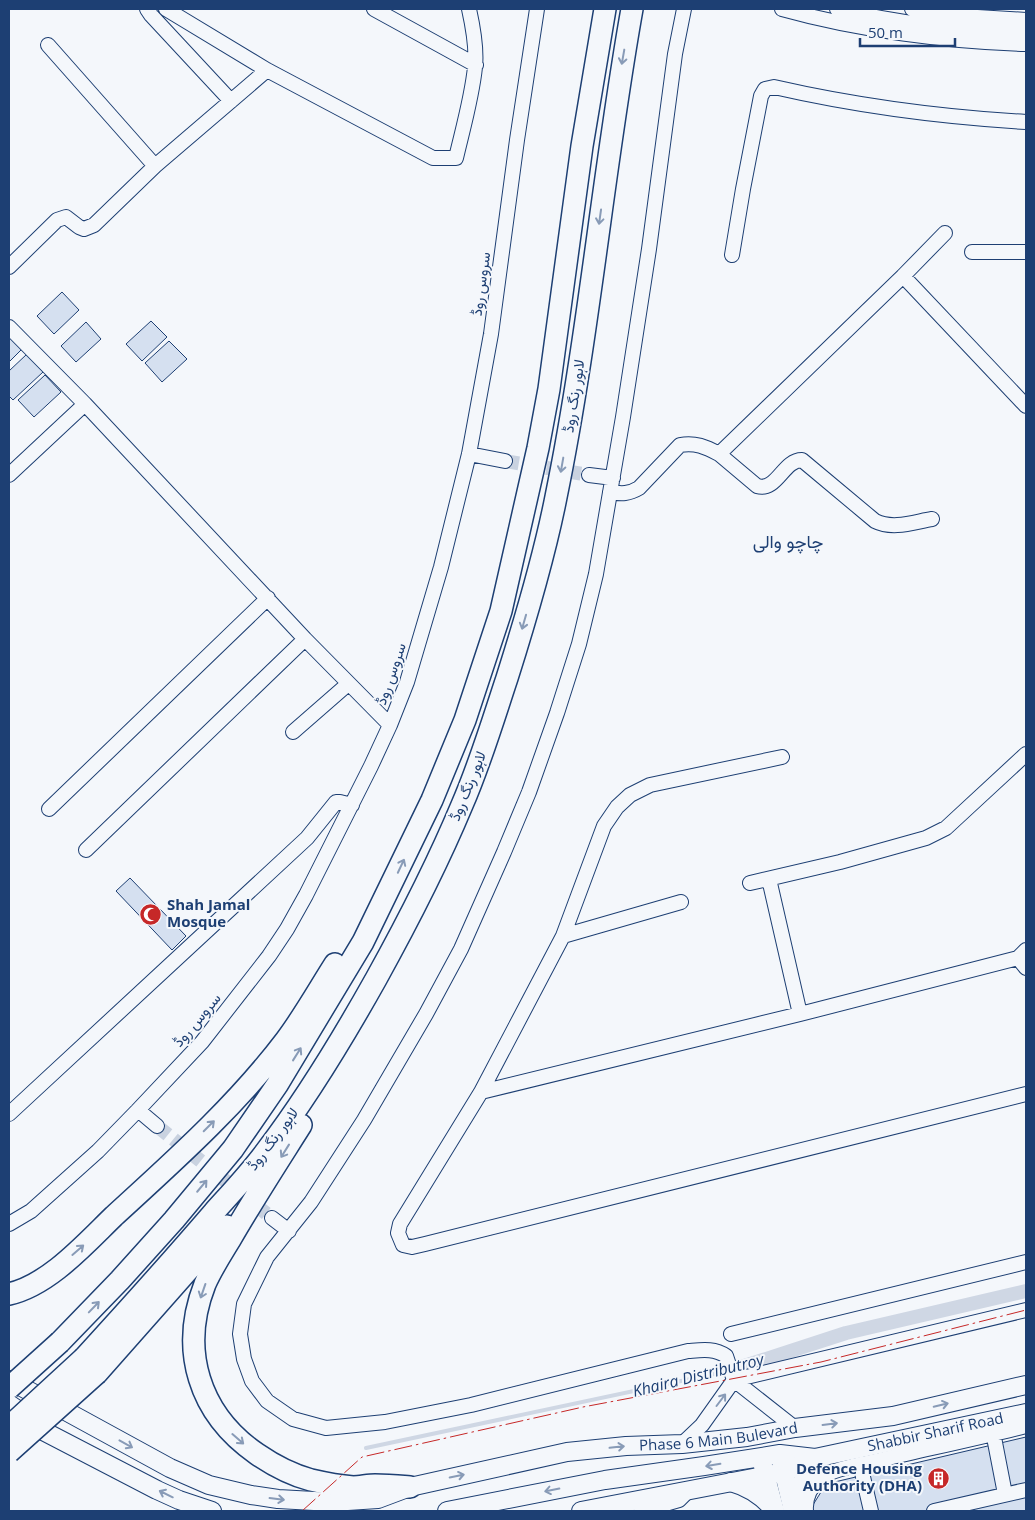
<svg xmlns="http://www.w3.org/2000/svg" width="1035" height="1520" font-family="'Open Sans',Vazirmatn,sans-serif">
	<rect width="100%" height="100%" fill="#f4f7fb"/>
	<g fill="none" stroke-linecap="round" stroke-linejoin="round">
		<path stroke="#cfd7e4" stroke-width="4" d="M366,1448l362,-77"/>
		<path stroke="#cfd7e4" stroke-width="14" d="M735,1369l111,-36 180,-42"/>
	</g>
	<path fill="#d5e0f0" stroke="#1d3f73" d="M62,292l17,18 -25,24 -17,-18z
		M151,321l16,16 -25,24 -16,-17z
		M86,322l15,17 -25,23 -15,-16z
		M9,335l13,14 -13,13z
		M169,341l18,18 -25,23 -17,-19z
		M27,354l16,18 -30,28 -4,-4v-25z
		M45,375l16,17 -27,25 -16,-17z
		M130,878l56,58 -14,14 -56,-59z
		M1026,1437v74h-214l-1,-3 15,-24z"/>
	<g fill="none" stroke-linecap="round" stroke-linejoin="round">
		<path stroke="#c9d2e0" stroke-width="14" stroke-dasharray="14 7" stroke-linecap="butt" d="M505,461l84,14
			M157,1126l115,92"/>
		<defs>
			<path id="minor" d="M147,9l4,6 80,86
				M166,9l101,61 166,88h23c7,-30 16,-61 19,-91 2,-19 -2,-40 -6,-58
				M374,9l102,56
				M782,9c75,21 167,33 244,35
				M837,9c62,14 126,22 189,24
				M912,9l49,7 65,4
				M48,45l107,121
				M972,252h54
				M732,255l11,-66 18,-93 4,-7 9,-2c83,19 167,30 252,35
				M9,267l48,-47 9,-3 13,10 5,2 10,-4 61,-59 112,-96
				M903,276l123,130
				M9,327l76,77 220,235 85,86
				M469,454l36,7
				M719,454l38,32c20,6 26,-26 45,-26l73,61c18,9 39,1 57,-2
				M9,475l76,-71
				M589,475l24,3
				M610,492c12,2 19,2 29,-4l41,-43c15,-3 26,2 39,9l184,-178 42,-43
				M293,732l55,-48
				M782,757l-132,28 -20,10 -13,12 -13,19 -41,110 -82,156 -81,132 -2,9 5,12 9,2 13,-3 601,-150
				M49,809l219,-211
				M86,850l219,-211
				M769,879l31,135
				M750,883l90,-21 86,-24 20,-10 80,-74
				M563,936l118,-34
				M1026,950l-8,8 8,10
				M481,1092l319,-78 218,-56
				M138,1110l19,16
				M9,1114l298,-276 29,-36h4l12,3
				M272,1218l17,13
				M9,1224l22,-13 67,-60 40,-41 64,-68 67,-86 18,-27 19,-34 65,-129 19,-41 17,-43 34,-115 28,-113 22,-120 26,-194 20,-131
				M731,1334l295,-72
				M734,1380l292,-70
				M734,1380l61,48
				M992,1427l13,67
				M682,1444l20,-19 32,-45 -8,-24c-12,-8 -24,-6 -38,-5l-217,54 -86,17 -59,6 -33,-9 -26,-18 -15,-20 -8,-22 -4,-25 4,-30 23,-47 44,-55 53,-82 62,-106 35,-65 43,-97 25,-60 28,-79 22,-69 17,-70 27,-157 26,-168 26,-195 9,-45
				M860,1464l11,47
				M641,1511l38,-11 10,-10
				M806,1511c-1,-13 5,-25 15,-33 12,-10 47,-15 63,-19 47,-11 95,-21 142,-33
				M934,1511l92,-21"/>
			<g id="major">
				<path id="s1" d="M9,1380l161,88 39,17 42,10 27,4 54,3 46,-3 32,-12 157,-35 59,-6 56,-2 65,-7 48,-9 98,-12 133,-31"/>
				<path d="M9,1404l25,17"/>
				<path d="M26,1422l131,68 22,10 33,11"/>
				<path d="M781,1461l12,50"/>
				<path d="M763,1466l12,45"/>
				<path d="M731,1482c18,5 32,14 44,29"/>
				<path d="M792,1506l12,-29 11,-19"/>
				<path d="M447,1511l158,-31 99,-14 76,-12 35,4"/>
				<path id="s2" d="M581,1511l203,-39 31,-14 211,-45"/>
			</g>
			<path id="highway" d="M301,1125c-24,38 -48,75 -70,113 -9,15 -19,30 -26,46 -26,66 -6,130 52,170 16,11 35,21 54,26 13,3 29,6 42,7 7,0 15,-2 22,-2 12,0 23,1 35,2
				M9,1294c40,-9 76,-50 105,-78 60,-55 122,-110 172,-176 18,-24 33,-51 49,-76
				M60,1342l60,-62 54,-60 59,-71 44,-64 86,-143 69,-142 33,-80 36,-109 37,-163 11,-59 33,-243 23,-137
				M84,1358c44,-48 87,-96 130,-146 18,-20 37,-40 53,-62 41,-54 76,-112 109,-171 31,-56 61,-114 86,-174 18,-41 31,-85 45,-127 19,-60 37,-120 49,-181 33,-161 47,-326 76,-488
				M97,1373l130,-147"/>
		</defs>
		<use href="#minor" stroke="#1d3f73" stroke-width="16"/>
		<use href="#major" stroke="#1d3f73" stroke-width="20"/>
		<use href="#highway" stroke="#1d3f73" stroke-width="24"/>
		<use href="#minor" stroke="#f4f7fb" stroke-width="14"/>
		<use href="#major" stroke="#f4f7fb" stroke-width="18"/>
		<use href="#highway" stroke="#f4f7fb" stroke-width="21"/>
		<defs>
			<path id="highway-bridge" d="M9,1388l51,-46
				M9,1427l75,-69
				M9,1452l88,-79"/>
		</defs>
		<use href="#highway-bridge" stroke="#1d3f73" stroke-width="24" stroke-linecap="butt"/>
		<use href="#highway-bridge" stroke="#f4f7fb" stroke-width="21"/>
		<path stroke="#c62828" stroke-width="1" stroke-dasharray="18 4 2.5 4" stroke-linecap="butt" d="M302,1511l60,-54 221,-50 238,-45 205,-52"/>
	</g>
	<defs><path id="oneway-shaft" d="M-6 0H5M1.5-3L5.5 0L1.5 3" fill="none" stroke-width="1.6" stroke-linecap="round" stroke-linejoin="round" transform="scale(1.25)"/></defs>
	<g stroke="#889bb7">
		<use href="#oneway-shaft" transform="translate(623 57) rotate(100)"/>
		<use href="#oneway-shaft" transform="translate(600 217) rotate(98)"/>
		<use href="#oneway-shaft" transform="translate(562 465) rotate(100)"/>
		<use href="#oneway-shaft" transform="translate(524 622) rotate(106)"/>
		<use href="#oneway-shaft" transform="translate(401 866) rotate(-65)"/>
		<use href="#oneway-shaft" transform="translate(297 1054) rotate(-58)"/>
		<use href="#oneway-shaft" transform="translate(209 1126) rotate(-45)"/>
		<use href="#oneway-shaft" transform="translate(285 1151) rotate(122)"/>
		<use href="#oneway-shaft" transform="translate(202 1186) rotate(-50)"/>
		<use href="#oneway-shaft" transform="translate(78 1250) rotate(-41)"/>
		<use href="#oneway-shaft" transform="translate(203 1291) rotate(109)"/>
		<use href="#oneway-shaft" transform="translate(94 1307) rotate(-46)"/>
		<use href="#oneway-shaft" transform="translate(721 1400) rotate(-53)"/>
		<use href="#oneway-shaft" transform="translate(941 1405) rotate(-13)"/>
		<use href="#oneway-shaft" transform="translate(830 1424) rotate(-7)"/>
		<use href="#oneway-shaft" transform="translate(238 1439) rotate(41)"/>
		<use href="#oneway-shaft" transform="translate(126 1444) rotate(29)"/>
		<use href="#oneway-shaft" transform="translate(617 1447) rotate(-6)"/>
		<use href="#oneway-shaft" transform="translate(713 1465) rotate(171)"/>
		<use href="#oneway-shaft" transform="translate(457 1476) rotate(-12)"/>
		<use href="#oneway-shaft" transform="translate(552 1490) rotate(169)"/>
		<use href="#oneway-shaft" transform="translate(166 1494) rotate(-154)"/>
		<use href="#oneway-shaft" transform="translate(277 1499) rotate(7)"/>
	</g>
	<defs>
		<symbol id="mosque-disc" viewBox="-11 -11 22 22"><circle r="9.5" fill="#c62828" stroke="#f4f7fb"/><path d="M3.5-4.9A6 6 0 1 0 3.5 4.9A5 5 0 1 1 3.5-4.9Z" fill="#fff"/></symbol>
		<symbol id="building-disc" viewBox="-11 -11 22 22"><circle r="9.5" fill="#c62828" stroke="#f4f7fb"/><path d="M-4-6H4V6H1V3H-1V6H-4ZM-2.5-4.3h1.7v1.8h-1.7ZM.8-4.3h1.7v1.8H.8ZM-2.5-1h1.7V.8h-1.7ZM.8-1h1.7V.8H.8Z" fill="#fff"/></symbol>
	</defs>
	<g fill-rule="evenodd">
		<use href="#mosque-disc" x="138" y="902" width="25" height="25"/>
		<use href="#building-disc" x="926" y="1466" width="25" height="25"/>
	</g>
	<g text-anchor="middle" stroke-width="4" stroke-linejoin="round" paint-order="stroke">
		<g font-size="15" fill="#1d3f73" stroke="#f4f7fb">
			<text transform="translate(481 284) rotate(-82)" y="5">سروس روڈ</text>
			<text transform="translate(574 396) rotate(-81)" y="5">لاہور رنگ روڈ</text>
			<text transform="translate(391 674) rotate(-71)" y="5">سروس روڈ</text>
			<text transform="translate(468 786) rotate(-68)" y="5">لاہور رنگ روڈ</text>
			<text transform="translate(197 1020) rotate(-50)" y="5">سروس روڈ</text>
			<text transform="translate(273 1139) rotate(-53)" y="5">لاہور رنگ روڈ</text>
			<text dy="5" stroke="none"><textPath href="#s2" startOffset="364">Shabbir Sharif Road</textPath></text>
			<text dy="5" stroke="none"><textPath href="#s1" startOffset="744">Phase 6 Main Bulevard</textPath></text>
		</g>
		<g font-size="15" font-weight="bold" fill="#1d3f73" stroke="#f4f7fb" text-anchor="start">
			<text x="167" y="910">Shah Jamal<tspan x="167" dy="17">Mosque</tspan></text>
			<text x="922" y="1474" text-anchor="end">Defence Housing<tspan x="922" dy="17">Authority (DHA)</tspan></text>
		</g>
		<g font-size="16" font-style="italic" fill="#1d3f73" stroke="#f4f7fb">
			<text transform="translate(698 1375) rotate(-14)" y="6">Khaira Distributroy</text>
		</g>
		<g font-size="18" fill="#1d3f73" stroke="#f4f7fb">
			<text x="788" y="548">چاچو والی</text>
		</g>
	</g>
	<rect width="1035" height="1520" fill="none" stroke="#1d3f73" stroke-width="20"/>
	<path d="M860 38v8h95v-8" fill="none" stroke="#1d3f73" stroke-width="2.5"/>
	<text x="868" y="38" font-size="15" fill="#1d3f73" stroke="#f4f7fb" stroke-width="4" paint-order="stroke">50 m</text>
</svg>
